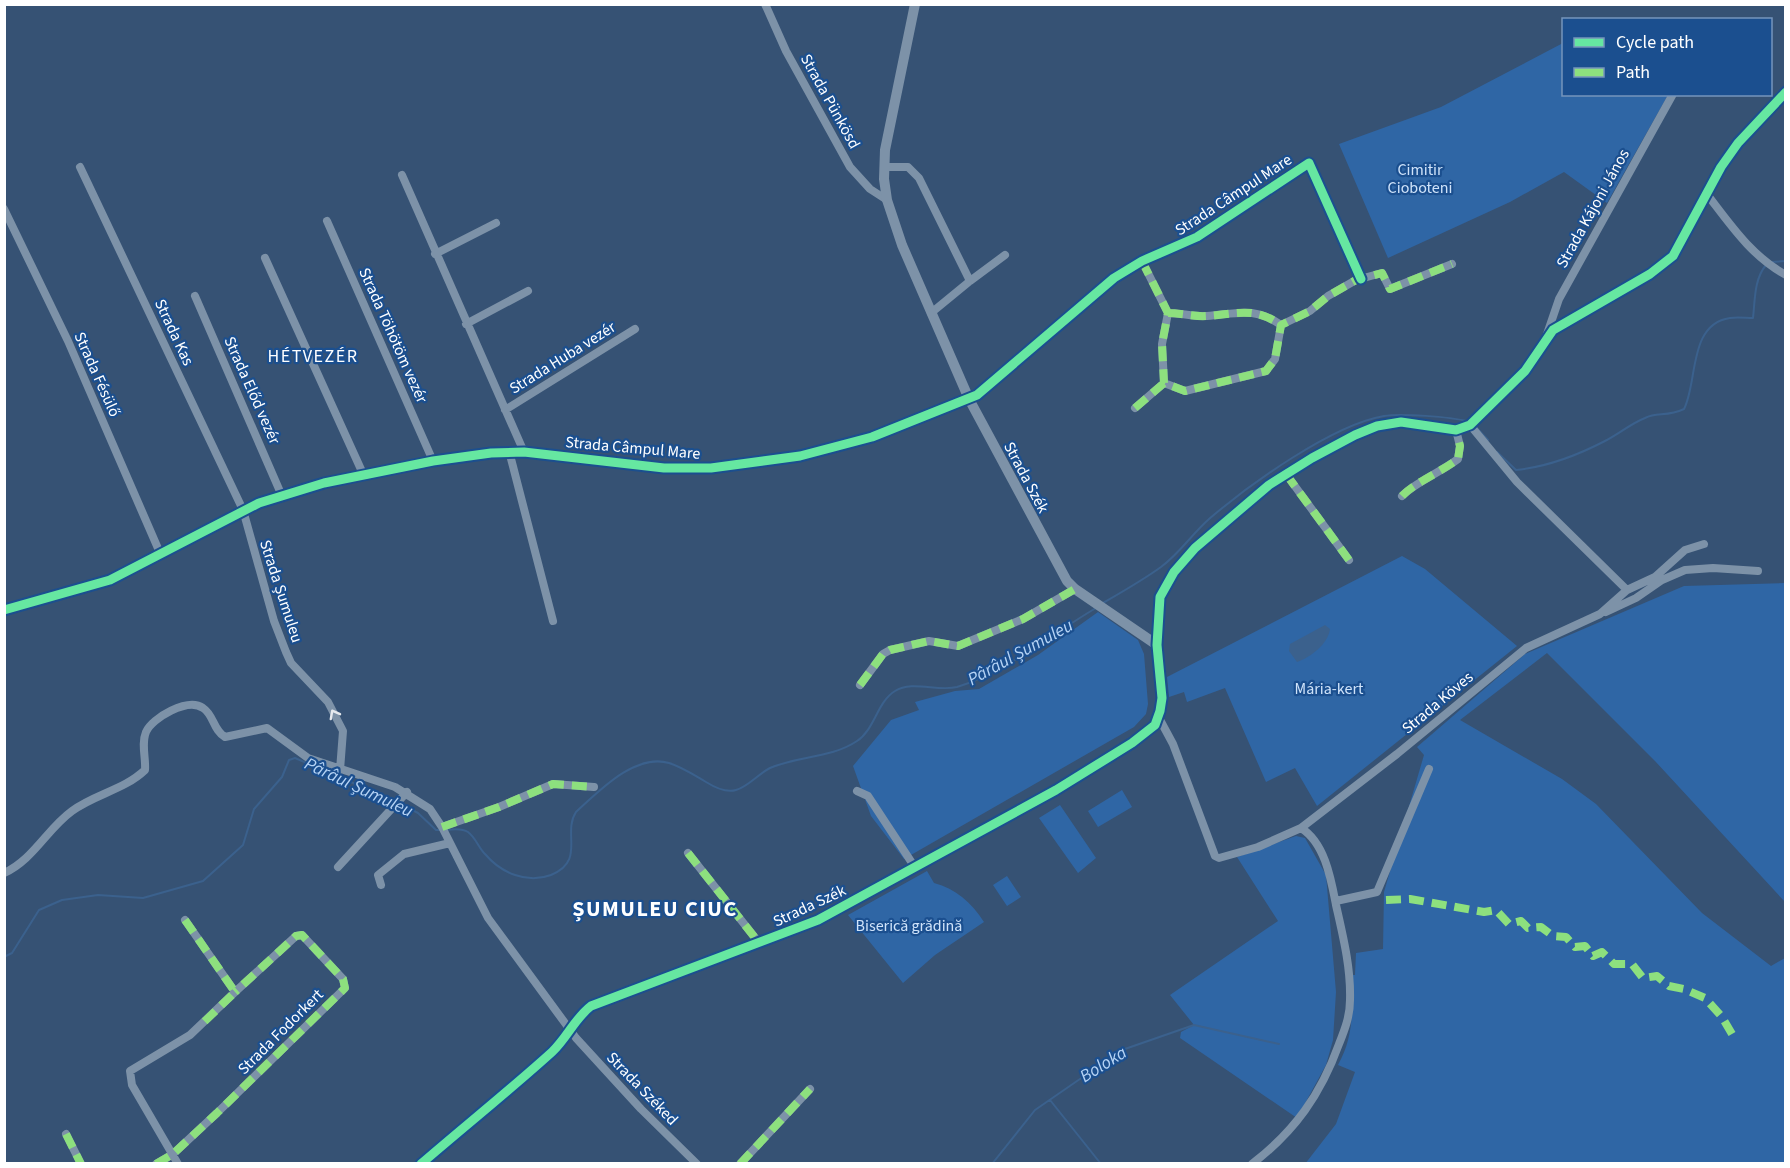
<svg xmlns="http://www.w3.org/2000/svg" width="1790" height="1168" font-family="'Source Sans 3',sans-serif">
	<rect width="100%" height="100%" fill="#365274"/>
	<path fill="#2f66a5" d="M1563,43l1,51 104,1 -61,108 -43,-31 -54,30 -122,56 -49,-114 102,-37z
		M1402,556l23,13 92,77 -200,160 -22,-38 -29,14 -41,-94 -38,14 -3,-10 -15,5 -2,-20z
		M1785,583v319l-130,-141 -108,-108 -87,67 102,59 34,25 106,109 69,53 14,-8v205l-480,1 31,-40 19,-52 -17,-7c17,-31 14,-56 13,-90h4l1,-22 27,-4 1,-57 40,-137 -7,-8 108,-93 159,-68z
		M1098,612l40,28 6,14 4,50 -2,10 -12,13 -230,132 -33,-43 -18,-50 38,-46 28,-10 -4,-8 40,-11 24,-2 59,-34z
		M1122,790l10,17 -34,20 -10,-16z
		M1060,805l36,53 -18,15 -39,-55z
		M1296,836l9,2 21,37 10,117 -3,48 -7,25 -29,53 -117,-80 1,-6 13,-7 -24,-30 108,-74 -41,-64z
		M927,871l7,12c22,6 37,19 50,39l-49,33 -32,28 -55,-68z
		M1007,876l14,21 -14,9 -14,-21z"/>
	<path fill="#3b618d" d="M1325,625l5,4c-2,15 -19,28 -33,33l-8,-11 1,-7z"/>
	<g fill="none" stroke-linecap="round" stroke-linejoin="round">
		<path stroke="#3b618d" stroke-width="2" d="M1771,262l15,-1
			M1474,425l14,15
			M1497,452l19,18c30,-3 62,-15 89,-29 14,-7 25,-17 40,-23 12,-6 22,-1 39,-9 14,-27 4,-85 46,-91 7,-1 16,0 23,0 2,-17 1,-39 13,-53
			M1103,603c19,-11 40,-23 58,-36 19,-14 31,-33 48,-48 41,-35 123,-94 175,-103 16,-3 67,1 82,5
			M401,804l17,9 18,17h4
			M446,830c7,-1 16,-2 22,2 8,6 10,15 17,22 16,19 42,30 66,21 35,-14 11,-42 25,-63 23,-21 59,-59 93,-49 13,4 25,12 37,19 8,5 20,11 30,8 13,-4 22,-16 34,-22 28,-12 62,-10 87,-27 18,-12 20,-39 38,-50 17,-11 43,1 62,-4 48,-14 96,-54 139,-79
			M4,957l8,-4 27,-43 23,-10 36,-5 45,3 60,-17 40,-36 11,-36 28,-32 7,-17 6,-2 100,43
			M1050,1100l51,64
			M992,1164l43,-54 87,-60 72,-25 85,19"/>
		<path stroke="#7d92a8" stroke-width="8" d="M765,4l21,47 64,116 20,22 17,11
			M80,167l163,343 31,111 12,31 5,11 37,39 15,29 -3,39
			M884,167h24l11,11 51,103 -39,32
			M402,175l122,277
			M1706,193c24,31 45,63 80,82
			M4,209l64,132 92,212
			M327,221l106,240
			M435,254l61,-31
			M265,258l99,218
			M1142,261l26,52 -6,31 2,39 21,8 81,-20 9,-12 6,-34 29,-14 18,-15 28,-16 26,-7 8,16 62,-25
			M970,281l35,-26
			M195,296l87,200
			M1168,313c13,0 26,4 39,3 29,-2 47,-10 74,9
			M466,324l62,-33
			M1546,337l13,-38 114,-205
			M1135,408l29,-25
			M505,410l130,-81
			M1470,425l47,57 110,108
			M509,451l44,170
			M1286,474l63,86
			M1402,496c12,-13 39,-24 56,-37l2,-13 -4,-16
			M4,610l106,-30 149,-77 65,-20 109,-22 58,-8 33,-1 140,16h47l89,-12 72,-19 105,-42 137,-117 28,-17 55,-24 112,-74 52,116
			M1606,612l30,-14 26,-18 23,-10 28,-2 45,3
			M860,685l23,-31 7,-4 39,-9 29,5 65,-27 52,-30
			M1159,718l14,26 42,112 4,2 39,-11 43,-19c24,15 30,51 35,77 7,31 15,63 14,95 0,16 -5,29 -11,44 -18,50 -44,87 -87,120
			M857,791l11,5 46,70
			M442,827l57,-20 54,-23 41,3
			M1301,828l96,-74 129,-106 74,-34 27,-24 28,-13 30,-27 19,-6
			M688,853l72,91
			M338,867l69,-75
			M4,873c29,-13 43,-44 68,-62 23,-17 52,-21 73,-41 1,-12 -4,-26 1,-38 6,-14 42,-35 57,-24 11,7 10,22 22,29l42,-9 41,30 87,29 35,22 12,18 46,91 88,120 65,71 56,55
			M381,885l-3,-10 26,-21 46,-11
			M1336,901l41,-9 52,-123
			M66,1134l15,30
			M156,1164l17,-10 44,-41 128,-125 -2,-9 -41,-44 -6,1 -61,56
			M178,1164l-46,-79 -2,-14 60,-36 45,-43 -50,-72
			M740,1164l70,-75"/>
		<path stroke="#7d92a8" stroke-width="10" d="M915,4l-30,146 -1,29 3,21 15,45 67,154 98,182 8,8 82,56
			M421,1164c44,-38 89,-74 131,-112 15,-14 23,-34 39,-46l227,-86 238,-130 76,-47 23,-18 5,-14 2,-13 -5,-53 3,-48 14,-25 21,-24 74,-63 43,-27 43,-23 22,-9 24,-4 55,8 14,-5 55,-54 28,-41 97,-56 23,-18 48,-89 17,-24 48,-51"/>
		<path stroke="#8de07e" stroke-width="8" stroke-dasharray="15 8" stroke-linecap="butt" d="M1142,261l26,52 -6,31 2,39 21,8 81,-20 9,-12 6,-34 29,-14 18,-15 28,-16 26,-7 8,16 62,-25
			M1168,313c13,0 26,4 39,3 29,-2 47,-10 74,9
			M1135,408l29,-25
			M1286,474l63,86
			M1402,496c12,-13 39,-24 56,-37l2,-13 -4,-16
			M860,685l23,-31 7,-4 39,-9 29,5 65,-27 52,-30
			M442,827l57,-20 54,-23 41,3
			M688,853l72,91
			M1386,900l24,-1 74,13 12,-2 13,14 12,-3 7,7 13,-1 12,9 13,1 9,10 10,-1 8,10 9,-4 12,12h18l11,14 14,-2 12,10 15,3 21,9 17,19 10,17
			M185,920l50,72 -32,31
			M66,1134l15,30
			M156,1164l17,-10 44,-41 128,-125 -2,-9 -41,-44 -6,1 -61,56
			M740,1164l70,-75"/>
		<defs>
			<path id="cycleway" d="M4,610l106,-30 149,-77 65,-20 109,-22 58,-8 33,-1 140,16h47l89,-12 72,-19 105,-42 137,-117 28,-17 55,-24 112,-74 52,116
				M421,1164c44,-38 89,-74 131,-112 15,-14 23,-34 39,-46l227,-86 238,-130 76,-47 23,-18 5,-14 2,-13 -5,-53 3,-48 14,-25 21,-24 74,-63 43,-27 43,-23 22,-9 24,-4 55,8 14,-5 55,-54 28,-41 97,-56 23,-18 48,-89 17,-24 48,-51"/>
		</defs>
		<use href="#cycleway" stroke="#1b4f8f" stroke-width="13"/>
		<use href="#cycleway" stroke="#66e7a1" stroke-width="9"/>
	</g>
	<defs><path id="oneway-chevron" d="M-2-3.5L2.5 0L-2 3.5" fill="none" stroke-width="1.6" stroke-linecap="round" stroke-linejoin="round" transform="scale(1.5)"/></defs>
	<use stroke="#e5e9ee" href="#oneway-chevron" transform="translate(334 714) rotate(-118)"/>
	<g text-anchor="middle" stroke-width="4.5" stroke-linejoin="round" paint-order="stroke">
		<g font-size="16" fill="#fff" stroke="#1b4f8f">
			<text transform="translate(831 101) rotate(61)" y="6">Strada Pünkösd</text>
			<text transform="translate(1233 194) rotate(-33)" y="6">Strada Câmpul Mare</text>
			<text transform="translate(1592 208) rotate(-61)" y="6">Strada Kájoni János</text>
			<text transform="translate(175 332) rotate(65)" y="6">Strada Kas</text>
			<text transform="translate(394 335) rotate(66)" y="6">Strada Töhötöm vezér</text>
			<text transform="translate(562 357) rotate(-32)" y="6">Strada Huba vezér</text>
			<text transform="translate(98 374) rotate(66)" y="6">Strada Fésülő</text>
			<text transform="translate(253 390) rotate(66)" y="6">Strada Előd vezér</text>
			<text transform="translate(633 447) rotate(5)" y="6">Strada Câmpul Mare</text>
			<text transform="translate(1027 477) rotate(62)" y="6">Strada Szék</text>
			<text transform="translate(282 591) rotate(72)" y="6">Strada Șumuleu</text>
			<text transform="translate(1437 702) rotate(-40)" y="6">Strada Köves</text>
			<text transform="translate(809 905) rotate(-25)" y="6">Strada Szék</text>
			<text transform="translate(280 1031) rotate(-45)" y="6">Strada Fodorkert</text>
			<text transform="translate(643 1088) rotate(46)" y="6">Strada Széked</text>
		</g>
		<g font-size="16" fill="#cfe3fa" stroke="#1b4f8f">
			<text x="1420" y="175">Cimitir<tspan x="1420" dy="18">Cioboteni</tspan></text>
			<text x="1329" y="694">Mária-kert</text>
			<text x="909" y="931">Biserică grădină</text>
		</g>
		<g font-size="18" letter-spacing="1.5" fill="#fff" stroke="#1b4f8f">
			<text x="313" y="362">HÉTVEZÉR</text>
		</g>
		<g font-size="18" font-style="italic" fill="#b5d3f5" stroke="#1b4f8f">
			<text transform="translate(1020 652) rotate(-29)" y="6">Pârâul Șumuleu</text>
			<text transform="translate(359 787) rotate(25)" y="6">Pârâul Șumuleu</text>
			<text transform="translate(1103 1064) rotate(-32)" y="6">Boloka</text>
		</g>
		<g font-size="22" font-weight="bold" letter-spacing="1.5" fill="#fff" stroke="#1b4f8f">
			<text x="655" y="916">ȘUMULEU CIUC</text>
		</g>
	</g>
	<rect width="1790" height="1168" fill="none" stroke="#ffffff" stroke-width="12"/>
	<rect x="1562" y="18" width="210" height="78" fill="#1b4f8f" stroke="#7695bc" stroke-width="1.5"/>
	<rect x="1574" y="38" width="30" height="9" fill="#66e7a1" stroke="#7695bc" stroke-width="1.5"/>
	<text x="1616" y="48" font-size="18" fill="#ffffff">Cycle path</text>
	<rect x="1574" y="68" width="30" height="9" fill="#8de07e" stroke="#7695bc" stroke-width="1.5"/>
	<text x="1616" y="78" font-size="18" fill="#ffffff">Path</text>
</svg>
